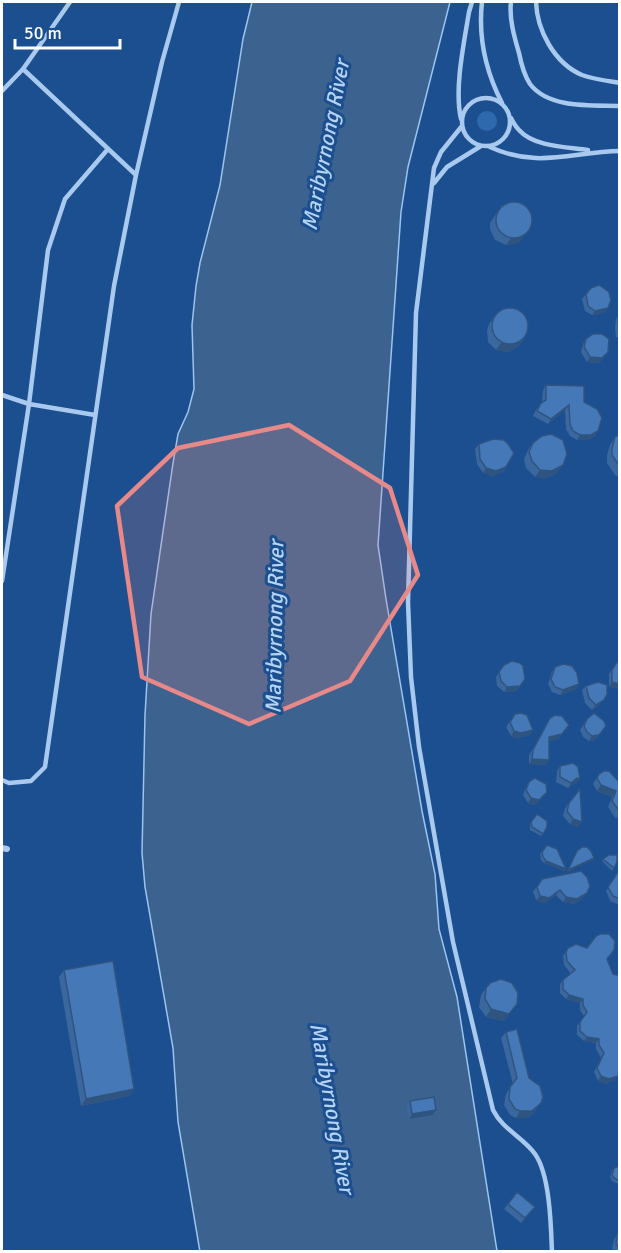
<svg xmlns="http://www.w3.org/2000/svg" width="621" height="1253" font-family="Signika,sans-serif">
	<rect width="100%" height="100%" fill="#1b4f8f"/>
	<path fill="#2e69ad" d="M477 121a10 10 0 1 1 20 0a10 10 0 1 1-20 0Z"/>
	<path fill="#3c6290" stroke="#9cc4f0" stroke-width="1.5" d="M252,2h198l-42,165 -7,45 -23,333 8,54 36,212 13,63 4,55 18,68 40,254 -297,1 -22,-130 -5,-74 -28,-161 -3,-34 3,-138 6,-101 22,-151 5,-29 10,-22 6,-23 -2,-64 4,-39 4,-23 20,-78 23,-146z"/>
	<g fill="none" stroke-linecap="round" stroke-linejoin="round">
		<path stroke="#a9c9ee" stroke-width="4.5" d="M482,2c-4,36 3,68 20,101
			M511,2c-2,16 3,34 8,51 2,10 5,22 11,31 19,25 62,21 90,22
			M536,2c1,28 18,61 46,73 11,4 26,6 38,8
			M23,69l113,106
			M2,91l21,-22 47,-67
			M462 122a24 24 0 1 1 48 0a24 24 0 1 1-48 0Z
			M511,118c2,4 5,9 8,12 15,17 48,17 69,20
			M461,119c-7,-30 3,-76 8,-107l3,-10
			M462,126l-21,26 -7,16 -18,145 -8,289 3,75 8,70 34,195 40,168c10,20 30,27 42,44 15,21 16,72 17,98
			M490,147c48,22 81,5 130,4
			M434,183l13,-16 34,-21
			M2,395l27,9 66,11
			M2,581l27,-177 19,-154 17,-51 43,-50
			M2,780l7,3 22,-2 14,-14 69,-481 22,-111 26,-113 17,-60"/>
		<path stroke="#a9c9ee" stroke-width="6" d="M2,848l5,1"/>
	</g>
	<path fill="#3a679d" d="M502,205l29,22 -13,16 -12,2 -11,-5 -5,-11v-6z
		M591,288l13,25 -12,2 -7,-4 -3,-12z
		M620,314v24l-4,-1 -1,-9 1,-9z
		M494,317l30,22 -5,7 -11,6 -12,-2 -8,-8 -1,-12 2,-6z
		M586,339l22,13 -9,11 -12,-1 -6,-10 2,-8z
		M546,385l38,17 11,34 -7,4h-11l-7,-4 -4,-7 -1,-19 -17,14 -15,-8 4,-8 5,-6 1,-12z
		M620,434v44l-5,-3 -8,-12v-8l3,-10 5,-8z
		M533,443l24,30 -10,5 -12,-1 -9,-9 -2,-9 4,-9z
		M479,444l27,23 -3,5 -10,4 -10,-3 -6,-9 -2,-15z
		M620,661v28l-11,-2v-13l8,-12z
		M504,665l13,26 -13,1 -7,-6 -1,-9z
		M555,667l24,17 -3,5 -16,6 -8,-3 -4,-8 4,-12z
		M586,686l14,19 -8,5 -7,-7 -3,-13z
		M515,714l15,21 -13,3 -6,-2 -5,-9z
		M550,718l19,7 -11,14 -9,2v19l-4,5 -16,-1v-9z
		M587,719l19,7 -11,14 -6,1 -6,-4 -3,-7z
		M560,766l16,18 -2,-1 -6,5 -12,-6 1,-11z
		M599,774l21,9v31l-4,5 -8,-12 4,-10 -15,-6 -4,-7z
		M529,782l18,10 -12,13 -7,-2 -5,-8 3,-8z
		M569,803l9,24 -8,-3 -7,-8 2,-8z
		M537,814l10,13 -6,9 -11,-6v-6z
		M547,845l19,24 -2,2 -20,-8 -3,-3 -1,-6z
		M603,859l11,9 -2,3 -10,-10z
		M618,872l2,1v31h-3l-7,-3 -4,-10z
		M542,879l41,19 -9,6 -11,-2 -7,-7 -11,8 -9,-3 -3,-8z
		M568,948l39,12 8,120 -9,4 -8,-3 -4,-9 7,-14 -5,-9v-6l-12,-2 -7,-6v-9l7,-10 -4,-6v-7l-14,-4 -6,-6v-9l3,-4 8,-6 -7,-9 -1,-9z
		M64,970l70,119 -5,7 -48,10 -22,-129z
		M486,988l31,16 -13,17 -18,-4 -7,-10 2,-12z
		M506,1032l30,78 -8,8h-12l-6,-3 -6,-10 2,-11 7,-10 -12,-46z
		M410,1101l26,9 -3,5 -24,4 -3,-13z
		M614,1168l6,14 -2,2 -6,-3 -2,-4 2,-7z
		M508,1204l27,3 -14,16 -17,-14z
		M620,1232v19h-5l-3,-2 2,-10z"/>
	<path fill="#305480" d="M531,227l-13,16 -12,2 5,-7z
		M608,308l-4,5 -12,2 3,-4z
		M524,339l-5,7 -11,6 -12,-2 5,-7z
		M608,352l-9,11 -12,-1 3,-5z
		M569,405l-4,5 -17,14 3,-5z
		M598,431l-3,5 -7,4h-11l3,-5z
		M563,465l-6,8 -10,5 -12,-1 5,-7z
		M506,467l-3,5 -10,4 -10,-3 3,-5z
		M612,682l8,2v5l-11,-2z
		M522,684l-5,7 -13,1 3,-5z
		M579,684l-3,5 -16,6 3,-5z
		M604,700l-4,5 -8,5 4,-5z
		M533,730l-3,5 -13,3 -6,-2 3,-5z
		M562,734l-4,5 -12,3 3,-5z
		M599,735l-4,5 -6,1 3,-5z
		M532,759l17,1 -4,5 -16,-1z
		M577,778l3,1 -4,5 -2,-1 -6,5 3,-5z
		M601,785l15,6 -4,6 -15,-6z
		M547,792l-12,13 -7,-2 3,-5z
		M573,819l9,3 -4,5 -8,-3z
		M594,858l-1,2 -27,13 2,-3z
		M546,861l20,8 -2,2 -20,-8z
		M560,890l-4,5 -11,8 -9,-3 4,-4z
		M587,893l-4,5 -9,6 -11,-2 3,-5z
		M569,995l14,4 -3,4 -14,-4z
		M517,1004l-13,17 -18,-4 5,-8z
		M587,1037l12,2 -3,4 -12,-2z
		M601,1076h17l-3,4 -9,4 -8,-3z
		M134,1089l-5,7 -48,10 5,-7z
		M541,1103l-5,7 -8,8h-12l4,-7z
		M436,1110l-3,5 -24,4 3,-5z"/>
	<path fill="#4478b7" stroke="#305480" stroke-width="1.5" d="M496 220a18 18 0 1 1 36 0a18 18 0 1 1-36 0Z
		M599,285l10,7 2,8 -3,8 -13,3 -7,-5 -2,-12 5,-6z
		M492 326a18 18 0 1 1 36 0a18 18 0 1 1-36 0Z
		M619,314h1v16l-2,-7z
		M593,334h9l7,5 -1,13 -6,6 -12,-1 -6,-10 2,-8z
		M546,385l38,1v16l13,7 5,9 -4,13 -7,4h-11l-7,-4 -3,-7 -1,-19 -18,14 -14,-8 4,-8 5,-3z
		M551,434l12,6 4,14 -4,11 -11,6 -12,-1 -8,-9 -3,-9 4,-9 9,-7z
		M620,434v33l-8,-12v-7l3,-11z
		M493,439l11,1 4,4 6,9 -8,14 -10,4 -10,-3 -6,-9 -1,-15z
		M512,661l8,2 3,3 2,13 -5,7 -13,1 -6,-6 -2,-9 5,-7z
		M620,661v23l-8,-2v-12l5,-8z
		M563,664l9,2 5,7 2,11 -16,6 -8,-3 -4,-8 4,-12z
		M598,682l9,3v9l-3,6 -8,5 -7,-7 -3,-12z
		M521,713l6,2 6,15 -12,3 -7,-2 -4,-9 5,-8z
		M594,713l10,8 2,5 -7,9 -7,1 -5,-4 -3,-6 3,-7z
		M555,715l7,1 7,9 -7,9 -13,3v23l-17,-1 1,-9 17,-32z
		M573,763l5,4 2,12 -3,-1 -6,5 -11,-6v-11z
		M604,771h5l11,12v29l-8,-11 4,-10 -15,-6 -4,-7 2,-4z
		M535,778l11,6 1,8 -8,8 -8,-2 -5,-8 3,-8z
		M580,789l2,33 -9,-3 -6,-8 2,-8z
		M537,814l10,7v6l-4,7 -11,-7 -1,-5z
		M547,845l10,4 9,20 -20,-8 -3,-4 -1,-5z
		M582,847h5l4,4 3,7 -26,12 9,-19z
		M609,855h8v7l-3,6 -11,-9z
		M581,871l6,6 3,9 -3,7 -10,6 -11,-2 -6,-7 -11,8 -9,-2 -3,-9 5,-8z
		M618,872l2,1v26l-7,-3 -5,-9z
		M600,934h9l6,7 -1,9 -7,9 6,15 7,2v93l-2,7 -9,3 -8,-3 -4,-8 7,-15 -5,-8v-6l-12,-2 -7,-6v-9l7,-10 -4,-7v-6l-14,-4 -6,-6v-9l12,-10 -8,-9 -1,-9 2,-4 8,-4 11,4 9,-12z
		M113,961l21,128 -48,10 -22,-129z
		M501,979l11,4 6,10 -1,11 -8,10 -18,-5 -6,-10 1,-11 4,-5z
		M517,1029l12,49 11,8 3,11 -2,6 -9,8h-12l-5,-2 -6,-10 1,-12 7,-9 -11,-46z
		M434,1097l2,13 -24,4 -2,-13z
		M620,1166v15h-1l-5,-3 -2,-3 2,-7z
		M517,1192l18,15 -10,11 -17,-14z
		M620,1232v16l-4,-4 1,-10z"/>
	<path fill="#e88989" fill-opacity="0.2" stroke="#e88989" stroke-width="4.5" stroke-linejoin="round" d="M289,425l101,63 28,87 -68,106 -101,43 -107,-47 -25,-171 61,-58z"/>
	<g text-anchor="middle" stroke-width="6" stroke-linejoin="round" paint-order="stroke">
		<g font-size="22" font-style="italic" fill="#b5d3f5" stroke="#1b4f8f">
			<text transform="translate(325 145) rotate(-79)" y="8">Maribyrnong River</text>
			<text transform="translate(274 627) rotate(-89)" y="8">Maribyrnong River</text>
			<text transform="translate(333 1108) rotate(80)" y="8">Maribyrnong River</text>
		</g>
	</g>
	<rect width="621" height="1253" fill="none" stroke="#ffffff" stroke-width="6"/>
	<path d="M15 39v9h105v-9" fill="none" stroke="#ffffff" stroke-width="3"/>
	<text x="24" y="39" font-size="18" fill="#ffffff" stroke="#1b4f8f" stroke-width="4.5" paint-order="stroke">50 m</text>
</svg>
